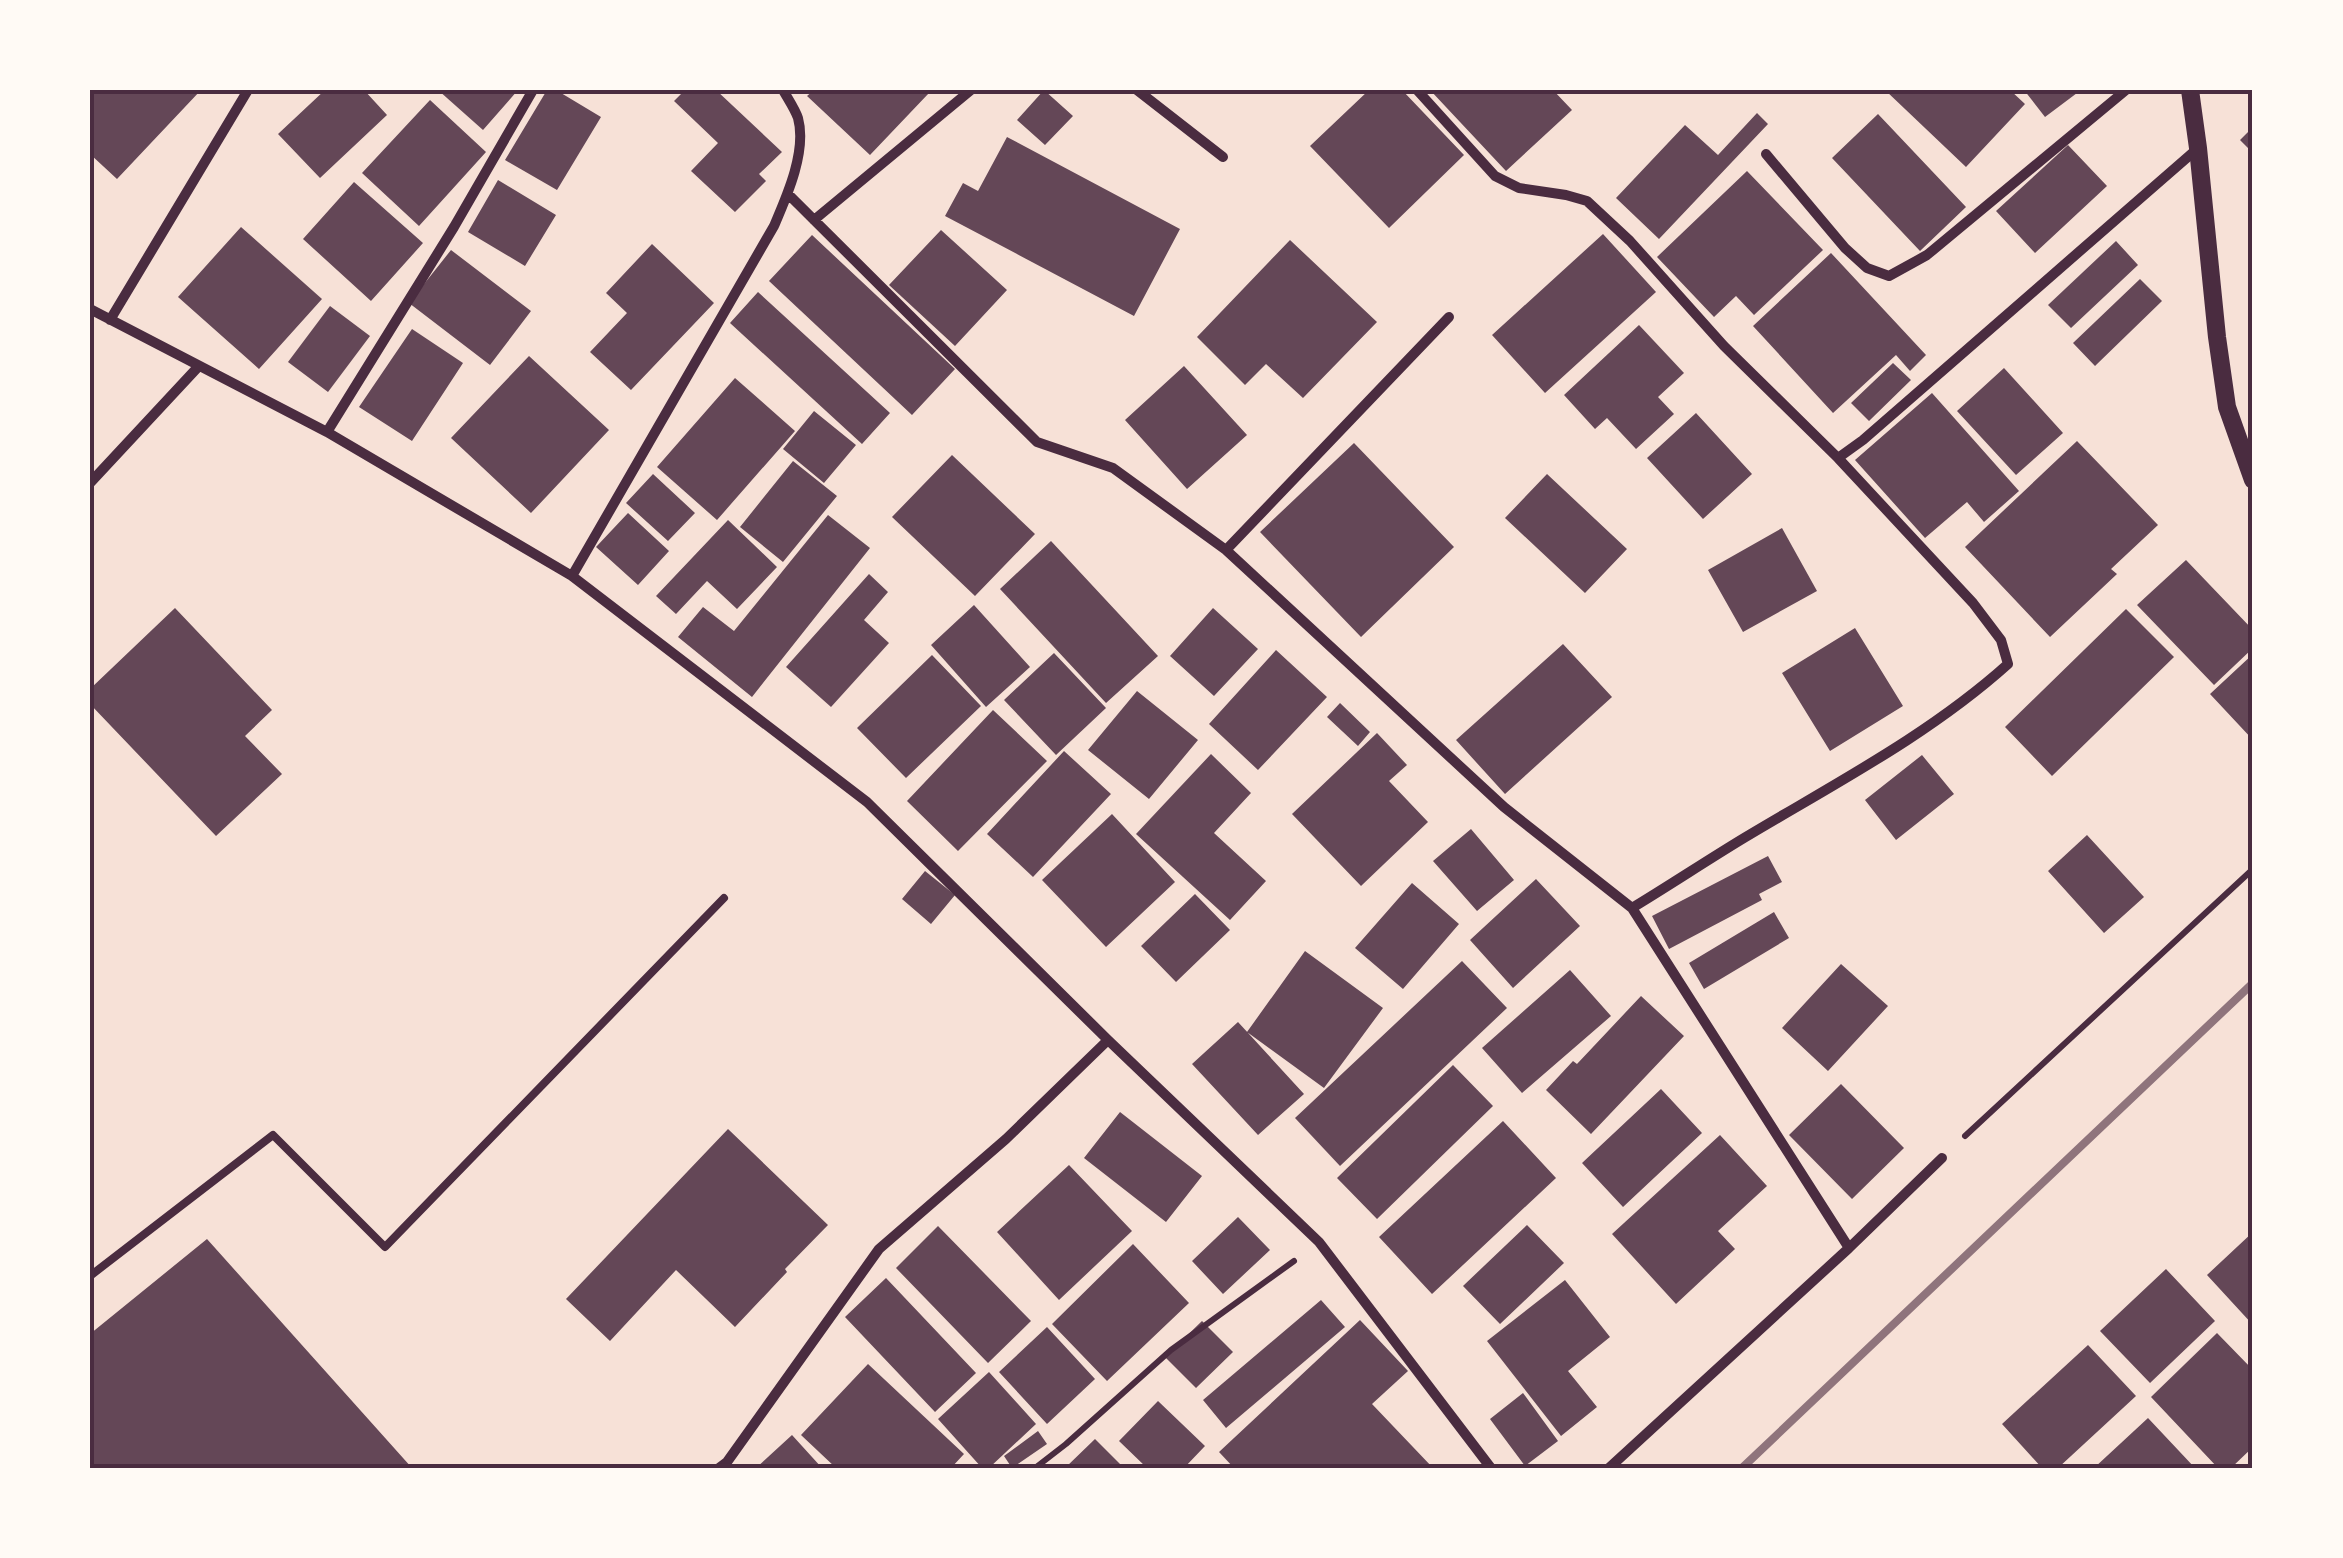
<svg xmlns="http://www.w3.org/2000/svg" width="2343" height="1558" font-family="'IBM Plex Serif',serif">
	<rect width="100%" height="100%" fill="#f7e1d7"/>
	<path fill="#644757" d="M90,90h111l-84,89 -27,-25z
		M325,90h39l23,25 -67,63 -42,-44z
		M438,90h80l-35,40z
		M547,90h9l45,27 -44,73 -52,-30z
		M685,90h31l66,62 -23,22 7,7 -31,31 -44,-41 27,-28 -44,-42z
		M814,90h112l3,3 -59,62 -63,-59z
		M1044,90l29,26 -28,29 -28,-25z
		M1369,90h33l62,65 -75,73 -79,-82z
		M1430,90h123l19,20 -66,61z
		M1885,90h125l15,14 -59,63z
		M2024,90h57l-36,27z
		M430,100l56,52 -67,74 -57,-53z
		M1757,113l11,11 -109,115 -43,-41 69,-73 33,30z
		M1878,114l88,93 -46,44 -88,-93z
		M2253,127v26l-13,-13z
		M1007,137l173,92 -46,87 -189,-100 18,-33 15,8z
		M2068,145l39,41 -72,67 -39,-42z
		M1747,171l76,79 -69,65 -18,-19 -22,21 -57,-60z
		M498,180l58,35 -31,51 -57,-34z
		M354,182l69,61 -52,58 -68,-62z
		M241,227l81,72 -63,70 -81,-72z
		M941,230l66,60 -52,56 -66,-61z
		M1603,234l53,58 -111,101 -53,-58z
		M812,235l143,134 -43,46 -143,-134z
		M1290,240l87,82 -74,76 -37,-34 -21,21 -48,-48z
		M2116,241l22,24 -67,63 -23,-23z
		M652,244l62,59 -83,87 -41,-38 37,-39 -21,-20z
		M451,250l80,61 -41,54 -81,-62z
		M1831,253l95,102 -16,16 -14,-16 -63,58 -80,-87z
		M2140,279l22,22 -67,65 -22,-23z
		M758,292l132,121 -28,31 -132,-121z
		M330,306l40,30 -42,56 -40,-30z
		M1639,325l45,48 -26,24 16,17 -38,35 -29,-31 -12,11 -31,-34z
		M412,329l51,34 -51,78 -53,-34z
		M529,356l80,74 -78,83 -80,-75z
		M1893,363l18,17 -42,41 -18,-18z
		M1184,366l63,69 -60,54 -62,-69z
		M2004,368l59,65 -47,42 -59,-64z
		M735,378l60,53 -78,89 -60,-53z
		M1932,393l87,98 -35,31 -17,-20 -42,36 -70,-78z
		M814,411l42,34 -32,38 -41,-34z
		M1696,413l56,61 -49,45 -56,-61z
		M2077,441l81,84 -47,44 6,5 -67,63 -85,-90z
		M1354,443l100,104 -93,90 -101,-105z
		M952,455l83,79 -60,62 -83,-79z
		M793,461l44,35 -54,66 -43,-35z
		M653,474l42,39 -27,28 -42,-38z
		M1547,474l80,75 -42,44 -80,-75z
		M628,513l41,38 -31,34 -42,-38z
		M828,515l42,33 -118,149 -74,-60 25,-30 31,24z
		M728,520l49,47 -40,42 -30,-28 -31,33 -20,-18z
		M1782,528l35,63 -74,41 -35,-62z
		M1051,541l107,115 -52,47 -106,-114z
		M2186,560l67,70v18l-39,37 -77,-80z
		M869,574l19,18 -24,28 25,23 -58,64 -45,-40z
		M974,605l56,62 -44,40 -55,-62z
		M175,608l97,102 -27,26 37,38 -66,62 -126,-132v-15z
		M1213,608l45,41 -44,47 -44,-40z
		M2126,609l48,48 -122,119 -47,-49z
		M1855,628l48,78 -73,45 -48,-78z
		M1563,644l49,53 -107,97 -49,-54z
		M1276,650l51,47 -69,73 -49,-46z
		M1054,653l52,55 -50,47 -52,-55z
		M2253,654v86l-43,-46z
		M932,655l49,51 -75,72 -49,-50z
		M1137,691l61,49 -49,59 -61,-49z
		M1340,703l30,29 -12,14 -31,-29z
		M993,710l54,51 -89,90 -51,-50z
		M1377,733l30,32 -18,16 39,41 -67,64 -69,-72z
		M1064,751l47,43 -78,83 -46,-43z
		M1211,754l40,39 -37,40 52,48 -36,39 -94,-86z
		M1922,755l32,39 -58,46 -31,-40z
		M1112,814l63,68 -69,65 -64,-67z
		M1471,829l43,51 -37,31 -44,-50z
		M2087,835l57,62 -40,36 -56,-62z
		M1768,856l14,26 -23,12 3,6 -93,49 -17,-33z
		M925,871l30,24 -24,29 -29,-25z
		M1536,879l44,47 -67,62 -43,-48z
		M1412,883l47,41 -56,65 -48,-41z
		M1195,894l35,36 -54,52 -35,-36z
		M1774,912l15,26 -85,51 -15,-26z
		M1305,951l78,57 -59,80 -77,-56z
		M1462,961l45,47 -167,158 -45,-48z
		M1841,964l47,42 -60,65 -46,-43z
		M1570,970l41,46 -89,77 -40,-45z
		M1641,996l43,40 -93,98 -45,-44 27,-29 4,3z
		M1238,1022l66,72 -46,41 -66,-71z
		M1453,1065l40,41 -116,113 -40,-41z
		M1841,1084l63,64 -52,51 -63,-64z
		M1661,1089l41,44 -79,74 -41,-44z
		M1120,1112l82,64 -36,46 -82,-64z
		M1503,1121l53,57 -124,116 -53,-57z
		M728,1129l100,96 -43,44 2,3 -52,55 -59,-57 -66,71 -44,-42z
		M1720,1135l47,51 -49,45 17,18 -59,55 -64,-70z
		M1069,1165l63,66 -73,69 -62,-68z
		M1238,1217l32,33 -47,44 -31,-33z
		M1527,1225l37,38 -64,61 -37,-38z
		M938,1226l93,95 -43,42 -92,-95z
		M2253,1232v93l-46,-50z
		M207,1239l205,229h-322v-134z
		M1133,1244l56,59 -82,78 -55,-57z
		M2166,1269l49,52 -65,62 -50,-52z
		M886,1278l90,95 -41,39 -90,-95z
		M1565,1280l45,57 -42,34 29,36 -36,29 -74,-95z
		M1321,1300l24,27 -119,101 -23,-28z
		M1360,1320l48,51 -36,33 61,64h-199l-15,-16z
		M1202,1321l31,31 -37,36 -31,-31z
		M1047,1327l48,52 -48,45 -48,-52z
		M2217,1333l36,37v77l-22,21h-13l-67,-71z
		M2088,1345l48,51 -78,72h-16l-40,-44z
		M868,1364l96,90 -13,14h-115l-35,-33z
		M989,1372l47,52 -47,44h-7l-44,-49z
		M1523,1393l35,48 -33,25 -35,-47z
		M1158,1401l47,45 -21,22h-37l-28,-27z
		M2148,1418l47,50h-101z
		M1038,1431l9,13 -35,24 -8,-12z
		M792,1435l30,33h-66z
		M1095,1439l29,29h-59z"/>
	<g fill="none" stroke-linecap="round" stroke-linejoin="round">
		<path stroke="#4a2c40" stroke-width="6" d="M1965,1136l288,-267
			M1035,1468l31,-24 105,-94 123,-89"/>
		<path stroke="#4a2c40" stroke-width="8" d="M90,1276l183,-141 112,112 339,-349"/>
		<path stroke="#4a2c40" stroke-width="10" d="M1137,90l86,67
			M1417,90l78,86 24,12 47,7 21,6 43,40 94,105 114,112 135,145 28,37 7,24c-79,71 -174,120 -264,174 -38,23 -74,47 -112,70l217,340
			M1766,154l79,94 22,20 22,8 38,-21 199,-165
			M788,194l249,248 76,26 113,82 278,257 128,101
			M814,220l157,-130
			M90,309l237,123 245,144 295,226 241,238 211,202 172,226
			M110,320l138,-230
			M327,432l127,-205 79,-137
			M1838,458l25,-18 334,-291
			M90,483l108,-116
			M1226,550l223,-233
			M572,576l202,-350c13,-30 33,-75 24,-108 -3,-9 -10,-19 -15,-28
			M719,1468l8,-6 152,-213 127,-110 102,-99
			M1609,1468l240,-220 93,-90"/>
		<path stroke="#4a2c40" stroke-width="18" d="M2190,90l8,58 19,189 10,70 26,73"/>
		<path stroke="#8f747c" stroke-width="8" d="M1742,1468l511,-485"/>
	</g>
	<rect width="2343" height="1558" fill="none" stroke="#fffaf5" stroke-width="185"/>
	<rect x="92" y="92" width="2158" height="1374" fill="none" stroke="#4a2c40" stroke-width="4"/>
</svg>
